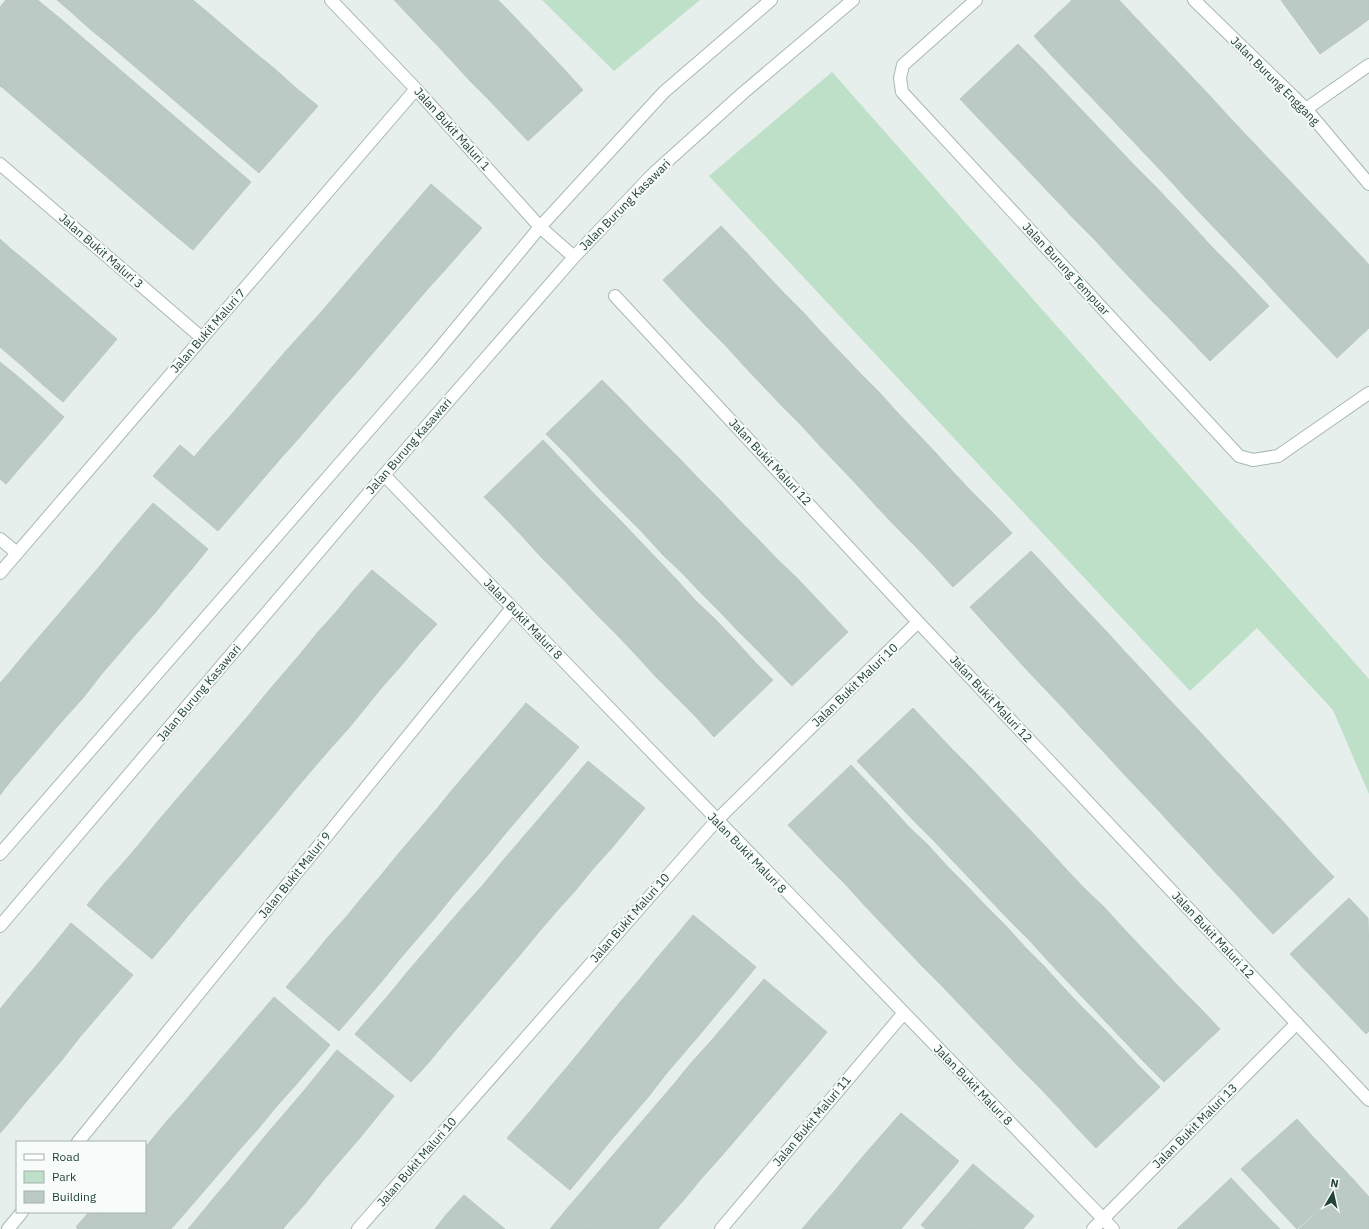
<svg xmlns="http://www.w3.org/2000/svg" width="1369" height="1229" font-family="'IBM Plex Sans',sans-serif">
	<rect width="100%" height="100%" fill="#e6efeb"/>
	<path fill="#bfe0c8" d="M542,0h158l-86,71z
		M832,72l537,607v115l-36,-84 -76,-82 -67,63 -481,-515z"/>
	<path fill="#bbcac4" stroke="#b8c9c2" d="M6,0h32l2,2 -40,47v-42z
		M57,0h22l-9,11z
		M79,0h37l-26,29 -20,-18z
		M116,0h36l-40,47 -22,-18z
		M152,0h37l-56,65 -21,-18z
		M189,0h4l19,16 -58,67 -21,-18z
		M394,0h40l-21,20z
		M434,0h41l-43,40 -19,-20z
		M475,0h23l9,9 -56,51 -19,-20z
		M1072,0h40l-60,56 -18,-20z
		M1112,0h7l16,17 -64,59 -19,-20z
		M1281,0h60l19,26 -40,28z
		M1341,0h28v19l-9,7z
		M40,2l22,18 -59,68 -3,-2v-37z
		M507,9l19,20 -56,52 -19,-21z
		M212,16l21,18 -58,67 -21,-18z
		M1135,17l19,20 -64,59 -19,-20z
		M62,20l21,18 -59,68 -21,-18z
		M526,29l19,20 -55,52 -20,-20z
		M233,34l21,18 -58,67 -21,-18z
		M1154,37l19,20 -64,59 -19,-20z
		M83,38l21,18 -59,68 -21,-18z
		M1018,44l20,20 -59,55 -19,-20z
		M545,49l19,20 -55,52 -19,-20z
		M254,52l21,17 -58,68 -21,-18z
		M104,56l21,18 -59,68 -21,-18z
		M1173,57l19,20 -64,59 -19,-20z
		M1038,64l19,20 -58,56 -20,-21z
		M275,69l21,19 -58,67 -21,-18z
		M564,69l19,21 -55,51 -19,-20z
		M125,74l21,18 -59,68 -21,-18z
		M1192,77l19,20 -64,59 -19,-20z
		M1057,84l19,20 -58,56 -19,-20z
		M296,88l22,18 -59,67 -21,-18z
		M146,92l21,18 -59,68 -21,-18z
		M1211,97l19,21 -64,58 -19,-20z
		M1076,104l20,21 -59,55 -19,-20z
		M167,110l21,18 -59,68 -21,-18z
		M1230,118l19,20 -64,59 -19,-21z
		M1096,125l19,20 -59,55 -19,-20z
		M188,128l21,18 -59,68 -21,-18z
		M1249,138l19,20 -64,59 -19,-20z
		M1115,145l19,20 -59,55 -19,-20z
		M209,146l21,18 -59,68 -21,-18z
		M1268,158l19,20 -64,59 -19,-20z
		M230,164l21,18 -58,68 -22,-18z
		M1134,165l20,20 -59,55 -20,-20z
		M1287,178l19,20 -64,59 -19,-20z
		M431,184l51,44 -37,42 -51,-43z
		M1154,185l19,20 -59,56 -19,-21z
		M1306,198l19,20 -64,59 -19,-20z
		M1173,205l19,20 -59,56 -19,-20z
		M1325,218l19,20 -64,60 -19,-21z
		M1192,225l19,21 -59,55 -19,-20z
		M721,226l25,26 -59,54 -24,-26z
		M394,227l51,43 -19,21 -50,-43z
		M1344,238l19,20 -64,60 -19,-20z
		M0,239l11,10 -11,13z
		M1211,246l20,20 -59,55 -20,-20z
		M376,248l50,43 -18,21 -50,-43z
		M11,249l22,18 -33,38v-43z
		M746,252l18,20 -58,54 -19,-20z
		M1363,258l6,7v25l-51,48 -19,-20z
		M1231,266l19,20 -59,55 -19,-20z
		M33,267l21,18 -54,62v-42z
		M358,269l50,43 -18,21 -50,-43z
		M764,272l19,20 -57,54 -20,-20z
		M54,285l21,18 -54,62 -21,-18z
		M1250,286l19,20 -59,55 -19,-20z
		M340,290l50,43 -18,21 -50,-43z
		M1369,290v38l-32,30 -19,-20z
		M783,292l20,20 -59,54 -18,-20z
		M75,303l21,18 -54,63 -21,-19z
		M322,311l50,43 -18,21 -51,-43z
		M803,312l18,20 -58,54 -19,-20z
		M96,321l21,18 -54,63 -21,-18z
		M303,332l51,43 -19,21 -50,-44z
		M821,332l19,20 -58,54 -19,-20z
		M285,352l50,44 -18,21 -50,-44z
		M840,352l19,20 -57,54 -20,-20z
		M0,362l16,13 -16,18z
		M859,372l20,20 -59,54 -18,-20z
		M267,373l50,44 -18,21 -50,-44z
		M16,375l21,18 -37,42v-42z
		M602,380l20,20 -56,54 -20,-20z
		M879,392l18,20 -58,54 -19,-20z
		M37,393l27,24 -58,67 -6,-5v-44z
		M249,394l50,44 -18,20 -50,-43z
		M622,400l19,20 -56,54 -19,-20z
		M897,412l19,20 -57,55 -20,-21z
		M231,415l50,43 -18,21 -51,-43z
		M641,420l19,19 -56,55 -19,-20z
		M916,432l19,20 -58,55 -18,-20z
		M212,436l51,43 -18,21 -51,-43z
		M660,439l20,20 -56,55 -20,-20z
		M543,440l19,20 -59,56 -19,-19z
		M180,445l65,55 -27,31 -65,-55z
		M935,452l19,21 -58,54 -19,-20z
		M680,459l19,20 -56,54 -19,-19z
		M562,460l19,20 -59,56 -19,-20z
		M954,473l19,20 -58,53 -19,-19z
		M699,479l20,20 -57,55 -19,-21z
		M581,480l19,20 -59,57 -19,-21z
		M973,493l19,19 -57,55 -20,-21z
		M719,499l19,20 -56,54 -20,-19z
		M600,500l20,20 -60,56 -19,-19z
		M153,503l55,46 -17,21 -56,-46z
		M992,512l20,21 -59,54 -18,-20z
		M738,519l20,20 -57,54 -19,-20z
		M620,520l19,20 -60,56 -19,-20z
		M135,524l56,46 -19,22 -55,-47z
		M758,539l19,20 -56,54 -20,-20z
		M639,540l19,20 -59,57 -20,-21z
		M117,545l55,47 -17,21 -56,-46z
		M1031,551l19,20 -62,56 -18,-20z
		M777,559l20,19 -57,55 -19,-20z
		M658,560l19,20 -59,56 -19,-19z
		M99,567l56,46 -19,21 -55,-46z
		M372,570l65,54 -18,20 -65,-54z
		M1050,571l19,21 -62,56 -19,-21z
		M797,578l19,20 -56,55 -20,-20z
		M677,580l19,21 -59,55 -19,-20z
		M81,588l55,46 -18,21 -55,-46z
		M354,590l65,54 -18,22 -64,-55z
		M1069,592l19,20 -62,57 -19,-21z
		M816,598l32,34 -56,54 -32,-33z
		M696,601l20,19 -60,57 -19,-21z
		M63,609l55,46 -18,21 -55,-46z
		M337,611l64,55 -18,20 -65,-54z
		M1088,612l19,20 -62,57 -19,-20z
		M716,620l19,20 -59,57 -20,-20z
		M45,630l55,46 -17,22 -56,-47z
		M318,632l65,54 -17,21 -65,-54z
		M1107,632l19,21 -62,56 -19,-20z
		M735,640l19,21 -59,55 -19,-19z
		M27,651l56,47 -19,21 -55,-46z
		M301,653l65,54 -18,22 -65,-55z
		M1126,653l19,20 -62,57 -19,-21z
		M754,661l19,19 -59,57 -19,-21z
		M9,673l55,46 -18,21 -46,-39v-18z
		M1145,673l19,21 -62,56 -19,-20z
		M283,674l65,55 -18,20 -65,-54z
		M1164,694l19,20 -62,57 -19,-21z
		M265,695l65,54 -18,21 -64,-54z
		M0,701l46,39 -18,21 -28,-24z
		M526,703l53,44 -38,45 -53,-44z
		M913,708l19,20 -56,53 -19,-20z
		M1183,714l19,20 -62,57 -19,-20z
		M248,716l64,54 -18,21 -64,-54z
		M932,728l19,20 -56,53 -19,-20z
		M1202,734l19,21 -62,56 -19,-20z
		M0,737l28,24 -18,21 -10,-8z
		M230,737l64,54 -17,21 -65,-54z
		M488,748l53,44 -18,21 -53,-44z
		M951,748l20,20 -57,53 -19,-20z
		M1221,755l19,20 -62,57 -19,-21z
		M212,758l65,54 -18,21 -65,-54z
		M588,761l57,47 -34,41 -57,-48z
		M851,765l19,20 -63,60 -19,-20z
		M971,768l19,20 -56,53 -20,-20z
		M470,769l53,44 -18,21 -53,-44z
		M0,774l10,8 -10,13z
		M1240,775l19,21 -62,56 -19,-20z
		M194,779l65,54 -18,21 -65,-54z
		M870,785l19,20 -63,60 -19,-20z
		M990,788l19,20 -56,53 -19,-20z
		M452,790l53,44 -17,21 -53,-44z
		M1259,796l19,20 -62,57 -19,-21z
		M176,800l65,54 -18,21 -65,-54z
		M554,801l57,48 -19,21 -56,-48z
		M889,805l19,21 -62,59 -20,-20z
		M1009,808l19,20 -56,53 -19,-20z
		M435,811l53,44 -18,21 -53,-44z
		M1278,816l19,21 -62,56 -19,-20z
		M158,821l65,54 -18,21 -64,-54z
		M536,822l56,48 -17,21 -57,-48z
		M908,826l20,19 -63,61 -19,-21z
		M1028,828l19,20 -56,53 -19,-20z
		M417,832l53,44 -18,21 -53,-44z
		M1297,837l18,20 -61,57 -19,-21z
		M141,842l64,54 -18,21 -64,-54z
		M518,843l57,48 -19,21 -56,-48z
		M928,845l19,21 -63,60 -19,-20z
		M1047,848l19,21 -56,52 -19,-20z
		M399,853l53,44 -17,21 -53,-44z
		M1315,857l19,20 -61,57 -19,-20z
		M123,863l64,54 -17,21 -65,-55z
		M500,864l56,48 -18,21 -56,-47z
		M947,866l20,20 -64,60 -19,-20z
		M1066,869l19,20 -55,52 -20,-20z
		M382,874l53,44 -18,21 -53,-44z
		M105,883l65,55 -18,21 -65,-54z
		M482,886l56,47 -18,22 -57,-48z
		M967,886l19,20 -64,60 -19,-20z
		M1085,889l20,19 -56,54 -19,-21z
		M364,895l53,44 -18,21 -52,-44z
		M1349,898l19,20 -59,56 -19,-20z
		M986,906l20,20 -64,60 -20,-20z
		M463,907l57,48 -18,21 -57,-48z
		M1105,908l19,21 -56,53 -19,-20z
		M693,915l63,52 -18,22 -63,-52z
		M347,916l52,44 -17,21 -54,-44z
		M1368,918l1,37 -41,39 -19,-20z
		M71,923l62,52 -18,21 -62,-51z
		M1006,926l19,21 -64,59 -19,-20z
		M445,928l57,48 -18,21 -57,-48z
		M1124,929l19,20 -56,53 -19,-20z
		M328,937l54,44 -18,21 -53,-44z
		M675,937l63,52 -18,21 -63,-52z
		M53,945l62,51 -18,21 -61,-51z
		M1025,947l19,19 -63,61 -20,-21z
		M427,949l57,48 -18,21 -57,-48z
		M1143,949l19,20 -56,53 -19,-20z
		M1369,955v38l-22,21 -19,-20z
		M311,958l53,44 -25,29 -53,-44z
		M657,958l63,52 -18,22 -63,-52z
		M36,966l61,51 -18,21 -61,-51z
		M1044,966l19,21 -63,60 -19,-20z
		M1162,969l19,20 -56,53 -19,-20z
		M409,970l57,48 -18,21 -57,-47z
		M764,979l63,53 -18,22 -63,-54z
		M639,980l63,52 -18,21 -63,-52z
		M18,987l61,51 -17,22 -62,-51z
		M1063,987l19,20 -63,60 -19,-20z
		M1181,989l20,20 -57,53 -19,-20z
		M391,992l57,47 -18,22 -57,-48z
		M1369,993v38l-3,3 -19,-20z
		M274,997l56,48 -18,21 -56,-48z
		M746,1000l63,54 -18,21 -63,-54z
		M621,1001l63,52 -18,21 -63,-51z
		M1082,1007l20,20 -63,60 -20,-20z
		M0,1009l62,51 -18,21 -44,-36z
		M1201,1009l19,20 -56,53 -20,-20z
		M373,1013l57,48 -19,21 -56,-48z
		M256,1018l56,48 -18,21 -56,-48z
		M728,1021l63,54 -18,21 -63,-54z
		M603,1023l63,51 -17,22 -63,-52z
		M1102,1027l19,20 -63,60 -19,-20z
		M238,1039l56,48 -18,20 -56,-47z
		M710,1042l63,54 -18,21 -64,-54z
		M586,1044l63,52 -18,21 -63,-51z
		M0,1045l44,36 -18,21 -26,-21z
		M1121,1047l20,21 -64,60 -19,-21z
		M337,1050l57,46 -18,22 -56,-47z
		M220,1060l56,47 -18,22 -56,-48z
		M691,1063l64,54 -18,21 -63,-54z
		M568,1066l63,51 -19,22 -62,-52z
		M1141,1068l19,19 -64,61 -19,-20z
		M320,1071l56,47 -17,21 -57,-46z
		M0,1081l26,21 -18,22 -8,-6z
		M202,1081l56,48 -18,20 -56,-47z
		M674,1084l63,54 -18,21 -64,-53z
		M550,1087l62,52 -17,21 -63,-51z
		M302,1093l57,46 -19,22 -56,-47z
		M184,1102l56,47 -18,21 -56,-48z
		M655,1106l64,53 -19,21 -63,-53z
		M532,1109l63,51 -25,30 -63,-52z
		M901,1113l58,48 -29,34 -58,-49z
		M284,1114l56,47 -18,21 -56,-47z
		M0,1118l8,6 -8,9z
		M1297,1119l18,20 -55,50 -19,-20z
		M166,1122l56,48 -18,21 -56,-47z
		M637,1127l63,53 -17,21 -64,-53z
		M266,1135l56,47 -17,22 -57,-47z
		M1315,1139l19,20 -55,51 -19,-21z
		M148,1144l56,47 -18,21 -41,-35v-30z
		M872,1146l58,49 -18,21 -58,-49z
		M619,1148l64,53 -19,21 -63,-53z
		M248,1157l57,47 -19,21 -56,-46z
		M1334,1159l19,20 -56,50 -18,-19z
		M973,1164l61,52 -11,13h-54l-30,-25z
		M854,1167l58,49 -11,13h-15l-49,-41z
		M601,1169l63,53 -6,7h-29l-46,-39z
		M145,1177l41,35 -15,17h-8l-20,-17h2z
		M1231,1178l19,20 -32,31h-41z
		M230,1179l56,46 -3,4h-36l-35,-29z
		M1353,1179l16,18v5l-29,27h-41z
		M837,1188l49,41h-43l-24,-20z
		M583,1190l46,39h-43l-21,-18z
		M464,1195l41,34h-44l-16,-13z
		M1250,1198l19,20 -11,11h-40z
		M212,1200l35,29h-44l-9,-7z
		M1369,1202v27h-29z
		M939,1204l30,25h-43l-5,-4z
		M819,1209l24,20h-41z
		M565,1211l21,18h-36z
		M89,1212h11l20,17h-42l-2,-2z
		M100,1212h43l20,17h-43z
		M445,1216l16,13h-26z
		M1269,1218l11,11h-22z
		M194,1222l9,7h-15z"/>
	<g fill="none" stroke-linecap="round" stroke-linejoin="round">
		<defs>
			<path id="minor" d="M331,0l85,89 124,138 34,30
				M976,0l-73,65 -3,13 2,14 337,364 14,4 25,-4 91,-63
				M1194,0l112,109 63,75
				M1306,109l63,-44
				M0,164l202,174
				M615,296l303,326 451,478
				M384,475l729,754
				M0,539l17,14
				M0,573l416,-484
				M0,854l429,-493 111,-134 124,-135 107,-92
				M0,926l384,-451 190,-218 79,-83 90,-81 110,-93
				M78,1142l434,-534
				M8,1229l14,-17
				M358,1229l358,-408 202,-199
				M721,1229l182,-215
				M1093,1229l204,-206"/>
		</defs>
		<use href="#minor" stroke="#a8b8b2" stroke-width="14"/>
		<use href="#minor" stroke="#fff" stroke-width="12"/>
	</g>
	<g text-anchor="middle" stroke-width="4" stroke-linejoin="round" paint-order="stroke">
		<g font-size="12" fill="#24423a" stroke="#f7fbf9">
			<text transform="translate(1275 81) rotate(45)" y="4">Jalan Burung Enggang</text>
			<text transform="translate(452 129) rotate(48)" y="4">Jalan Bukit Maluri 1</text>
			<text transform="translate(625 205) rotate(-45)" y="4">Jalan Burung Kasawari</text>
			<text transform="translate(101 251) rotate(41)" y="4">Jalan Bukit Maluri 3</text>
			<text transform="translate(1066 269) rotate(47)" y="4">Jalan Burung Tempuar</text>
			<text transform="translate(208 331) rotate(-49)" y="4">Jalan Bukit Maluri 7</text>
			<text transform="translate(409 446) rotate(-49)" y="4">Jalan Burung Kasawari</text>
			<text transform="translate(770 462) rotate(47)" y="4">Jalan Bukit Maluri 12</text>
			<text transform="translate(523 619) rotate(46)" y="4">Jalan Bukit Maluri 8</text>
			<text transform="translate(855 685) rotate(-44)" y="4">Jalan Bukit Maluri 10</text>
			<text transform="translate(199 693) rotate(-50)" y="4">Jalan Burung Kasawari</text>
			<text transform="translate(991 699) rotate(47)" y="4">Jalan Bukit Maluri 12</text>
			<text transform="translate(747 853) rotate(46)" y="4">Jalan Bukit Maluri 8</text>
			<text transform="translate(295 875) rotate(-51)" y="4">Jalan Bukit Maluri 9</text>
			<text transform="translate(630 918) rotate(-49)" y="4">Jalan Bukit Maluri 10</text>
			<text transform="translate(1213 935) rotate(47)" y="4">Jalan Bukit Maluri 12</text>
			<text transform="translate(973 1085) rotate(46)" y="4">Jalan Bukit Maluri 8</text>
			<text transform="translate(812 1121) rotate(-50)" y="4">Jalan Bukit Maluri 11</text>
			<text transform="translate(1195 1126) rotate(-45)" y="4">Jalan Bukit Maluri 13</text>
			<text transform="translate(417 1162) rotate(-49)" y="4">Jalan Bukit Maluri 10</text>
		</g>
	</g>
	<rect x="16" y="1141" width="130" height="72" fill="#f7fbf9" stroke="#a3b1ad"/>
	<rect x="24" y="1154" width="20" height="6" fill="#ffffff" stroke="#a3b1ad"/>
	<text x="52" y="1161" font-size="12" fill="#24423a">Road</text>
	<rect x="24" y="1171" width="20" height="12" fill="#bfe0c8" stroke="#a3b1ad"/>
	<text x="52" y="1181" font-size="12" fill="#24423a">Park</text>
	<rect x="24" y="1191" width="20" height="12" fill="#bbcac4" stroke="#a3b1ad"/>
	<text x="52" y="1201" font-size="12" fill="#24423a">Building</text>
	<g transform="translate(1333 1193) rotate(9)" stroke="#f7fbf9" stroke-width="3" paint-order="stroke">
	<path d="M0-3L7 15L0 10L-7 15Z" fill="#24423a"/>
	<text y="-6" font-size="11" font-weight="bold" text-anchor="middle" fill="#24423a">N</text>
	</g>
</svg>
